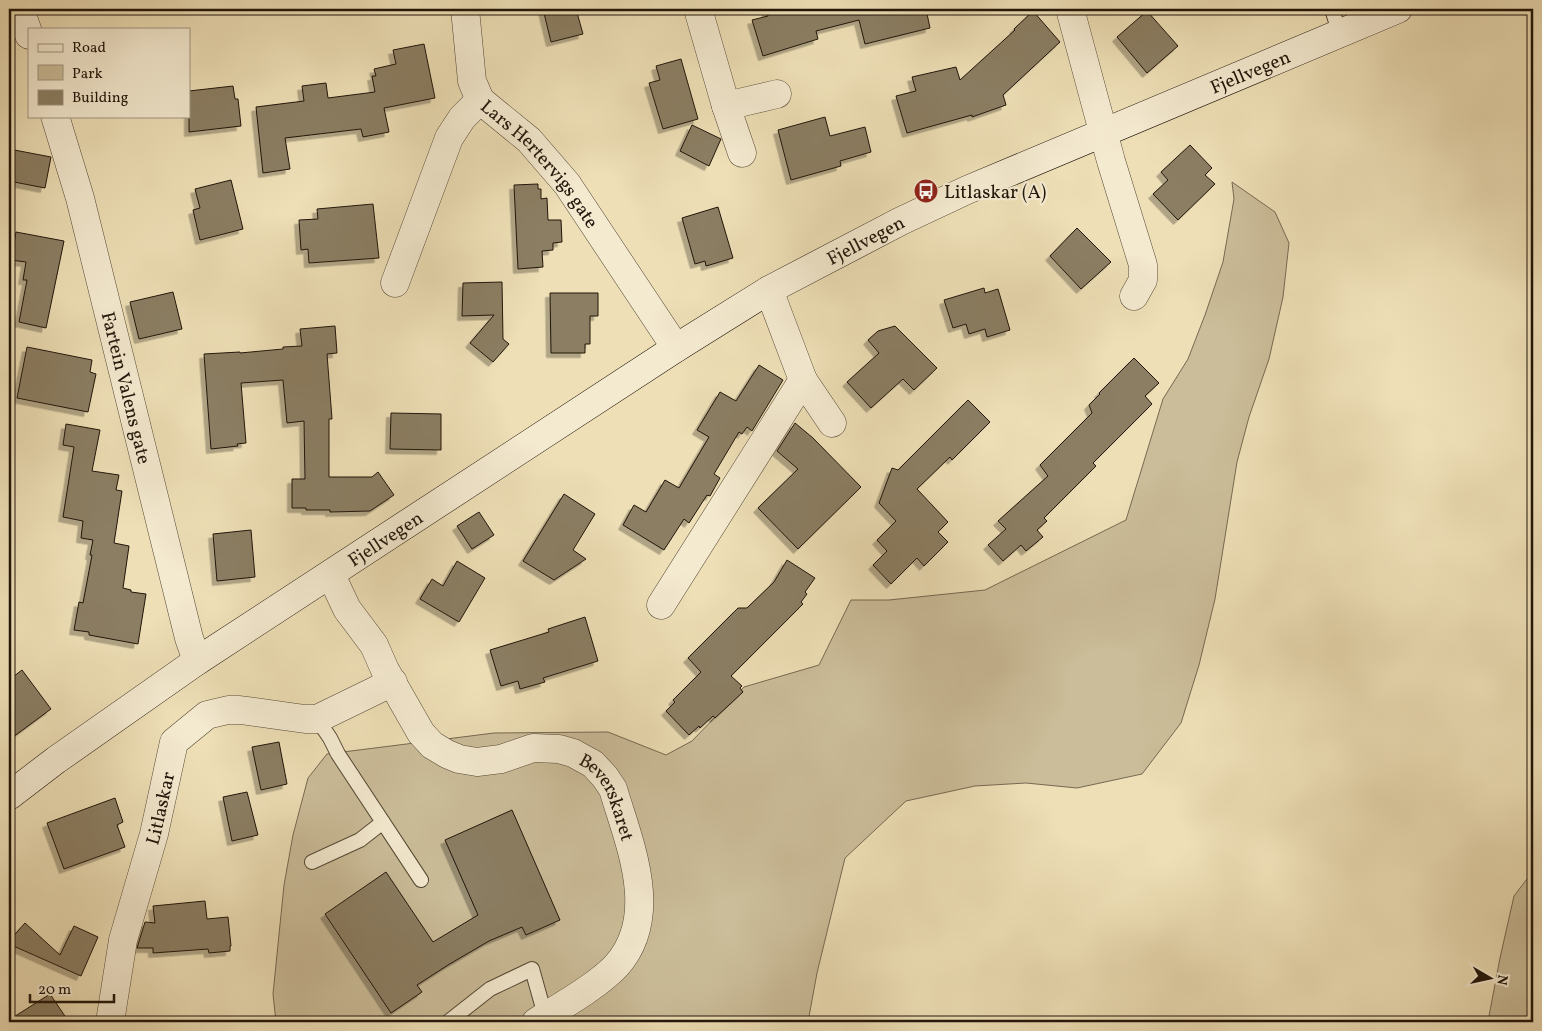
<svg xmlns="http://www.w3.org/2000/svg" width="1542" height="1031" font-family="Vollkorn,serif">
	<defs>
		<filter id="shadow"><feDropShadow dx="-4.5" dy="4.5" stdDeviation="0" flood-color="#0004"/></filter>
	</defs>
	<rect width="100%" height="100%" fill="#eedfb6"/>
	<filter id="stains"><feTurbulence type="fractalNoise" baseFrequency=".004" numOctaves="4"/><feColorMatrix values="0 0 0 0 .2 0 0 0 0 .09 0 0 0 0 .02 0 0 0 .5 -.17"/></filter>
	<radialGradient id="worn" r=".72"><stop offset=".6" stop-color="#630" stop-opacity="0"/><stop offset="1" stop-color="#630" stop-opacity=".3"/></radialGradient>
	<path fill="#cbbd99" stroke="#766952" d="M1232,182l43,30 14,31 -6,54 -14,62 -20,58 -12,45 -22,137 -16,66 -18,58 -39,51 -65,14 -51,-5 -51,3 -69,15 -61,57 -28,115 -9,49h-532l-3,-28 11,-109 9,-50 15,-57 19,-24 167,-21 114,-1 58,23 26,-14 52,-54 75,-22 32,-65h38l96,-10 141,-70 37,-121 25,-40 17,-44 18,-53 11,-63z
		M1533,871v151h-48l4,-6 11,-58 14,-62z"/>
	<path fill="#8b7e63" stroke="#20150a" filter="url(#shadow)" d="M543,9h33l7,25 -32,8z
		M766,9h160l4,19 -65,16 -6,-24 -43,11 2,8 -55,17 -11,-36 16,-4z
		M1033,11l27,31 -57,53 3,10 -34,12v-2l-65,18 -11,-37 20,-5 -4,-14 44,-10 4,13 55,-50 -1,-1z
		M1147,11l31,35 -31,27 -30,-36z
		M424,44l11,54 -51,10 5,24 -26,5 -2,-8 -76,9 5,31 -27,4 -7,-66 48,-6 -2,-15 24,-3 2,15 47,-6 -3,-16h4l-2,-7 22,-5 -3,-14z
		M681,59l17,60 -35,10 -14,-46 11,-3 -4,-14z
		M233,86l2,13h3l3,27 -52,6v-41z
		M825,117l5,19 35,-9 6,25 -31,9 1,5 -50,14 -13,-50z
		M692,125l29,14 -12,27 -29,-15z
		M1190,145l22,23 -7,7 10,9 -37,36 -25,-26 15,-14 -7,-8z
		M9,149l42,8 -6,31 -36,-7z
		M231,180l12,49 -43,11 -7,-30 7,-2 -5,-19z
		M538,184v5h3v10l6,-1 1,22h13l1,22 -9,1v7l-11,1 1,16 -25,2 -4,-84z
		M373,204l6,54 -70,5 -1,-14 -7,1 -2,-30 19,-1 -1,-10z
		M718,207l15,51 -27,8 -1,-5 -10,3 -13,-46z
		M1077,228l34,34 -30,27 -31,-33z
		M16,232l48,9 -18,87 -27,-6 8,-42h-4l3,-18 -15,-2z
		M502,282l1,57 6,5 -16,18 -23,-19 24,-28 -32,1 1,-33z
		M984,288l1,5 13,-4 12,41 -23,7 -2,-8 -16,5 -3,-10 -13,4 -9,-28z
		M173,292l9,37 -43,10 -9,-37z
		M550,293h48v23h-8v28h-5v9h-34z
		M335,326l2,27 -10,1 5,65h-3v58h43l6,-5 16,23 -24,16 -40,1v-2h-24v-2h-14v-29h13l-1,-58 -17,2 -4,-43 -42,3 5,60 -9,1 1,2 -27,3 -7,-95 36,-2v1l43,-4v-2l19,-1 -2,-17z
		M895,326l42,42 -23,22 -11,-11 -32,29 -24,-26 32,-29 -11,-13 10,-9z
		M27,347l65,13 -2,12 6,2 -8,38 -71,-14z
		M1134,358l25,25 -14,13 7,8 -59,59 3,3 -52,52 3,3 -10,9 6,7 -17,14 -5,-6 -18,16 -15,-16 18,-16 -8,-8 50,-45 -8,-11 52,-52 -3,-8 11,-11 -1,-1z
		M759,365l24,15 -31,51 -5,-4 -5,7 -3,-2 -25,42 6,4 -10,18 -3,-1 -18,28 -5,-4 -20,31 -41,-25 11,-20 12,7 19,-32 14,8 30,-51 -12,-7 23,-38 16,9z
		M968,400l22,22 -38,38 -2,-3 -33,32 31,33 -10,10 10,10 -24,24 -7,-8 -26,26 -18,-19 14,-14 -10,-11 19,-19 -17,-18 13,-35 6,2z
		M391,413l50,1v36l-51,-1z
		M795,423l18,15 48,49 -63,62 -40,-41 40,-39 -21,-18z
		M66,424l34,6 -8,41 27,4 -3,15 6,1 -8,52 15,3 -6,42 8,2v2l15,2 -8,50 -49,-9v-3l-15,-2 5,-28 4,1 9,-48h-2l3,-15 -12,-2 2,-17 -20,-4 11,-70 -11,-2z
		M564,494l31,20 -22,36 13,9 -32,21 -31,-19z
		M479,512l15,23 -22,14 -15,-23z
		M251,530l4,47 -38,4 -4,-47z
		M787,560l28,18 -10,14 2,2 -6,8 2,2 -72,72 11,10 -2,2 3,4 -28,26 -2,-2 -13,12 -1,-2 -10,9 -23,-24 9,-9 -2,-2 28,-28 -13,-14 50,-50h9l27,-26z
		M457,561l28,17 -26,44 -39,-23 12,-20 11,7z
		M585,617l13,44 -55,17 2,4 -25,7 -2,-8 -17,5 -11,-36 59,-18 -1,-3z
		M22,670l29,39 -42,31v-60z
		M279,742l8,42 -26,6 -9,-43z
		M247,792l11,43 -26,6 -9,-44z
		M115,798l8,24 -6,3 8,22 -61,22 -17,-46z
		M512,810l48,110 -34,15 -4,-8 -33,14 -41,24 -31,20 5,7 -31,21 -66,-99 61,-42 47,70 45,-27 -33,-75z
		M205,901l2,18 21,-2 3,29h-1v5l-21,2 -1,-4 -55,4v-5h-16l8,-26 10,1 -2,-17z
		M25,923l35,32 14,-29 24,11 -17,39 -72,-32v-3z
		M50,994l19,28h-60v-2z"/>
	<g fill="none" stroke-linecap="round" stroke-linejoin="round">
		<defs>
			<path id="lane" d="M1332,9l7,23
				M317,719l13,19 8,16 83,126
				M312,862l48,-22 23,-18
				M448,1022l42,-33 42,-20 14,50"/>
			<g id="street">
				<path d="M20,9l9,26"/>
				<path d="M465,9l7,72 8,19"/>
				<path d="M698,9l28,97 16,47"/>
				<path d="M1070,9l41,152 32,104v15l-9,16"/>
				<path id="s1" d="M480,100l49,40 38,44 109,164"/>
				<path d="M726,106l51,-12"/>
				<path id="s2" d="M55,116l25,82 109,440 8,23"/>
				<path d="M395,283l54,-145 13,-20 18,-18"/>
				<path d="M803,380l29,43"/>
				<path id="s3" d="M331,575l16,34 27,36 11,25 36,63 11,12 15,9 12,5 18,3 24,-3 32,-11 26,1 14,4 20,11 12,13 8,12c16,54 48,126 4,176 -18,20 -57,42 -81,57"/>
				<path d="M661,605l142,-225 -34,-90"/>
				<path id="s4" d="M110,1022l13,-82 31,-106 20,-92 33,-27 21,-5h12l65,9h12l76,-37"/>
			</g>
			<g id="secondary">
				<path id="s5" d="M9,796l47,-36 141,-99 479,-313 93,-58 132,-69 66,-31 431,-181"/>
			</g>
		</defs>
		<use href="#lane" stroke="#544835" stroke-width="16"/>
		<use href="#street" stroke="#544835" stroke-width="29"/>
		<use href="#secondary" stroke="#20150a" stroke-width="29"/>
		<use href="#lane" stroke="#f4ead0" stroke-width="14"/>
		<use href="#street" stroke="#f4ead0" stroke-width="28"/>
		<use href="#secondary" stroke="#f4ead0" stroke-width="28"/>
	</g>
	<defs>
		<symbol id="bus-disc" viewBox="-11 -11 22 22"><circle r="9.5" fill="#8f2418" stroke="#f4ead0"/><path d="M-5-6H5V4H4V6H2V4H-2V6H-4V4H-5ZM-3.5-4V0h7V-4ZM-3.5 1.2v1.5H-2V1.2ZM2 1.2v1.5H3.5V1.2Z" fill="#fff"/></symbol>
	</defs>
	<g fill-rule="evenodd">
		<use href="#bus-disc" x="912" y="177" width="28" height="28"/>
	</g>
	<g text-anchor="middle" stroke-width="4.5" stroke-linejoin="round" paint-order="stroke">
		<g font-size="19" fill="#20150a" stroke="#f4ead0">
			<text dy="7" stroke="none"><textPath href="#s5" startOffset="1442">Fjellvegen</textPath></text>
			<text dy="7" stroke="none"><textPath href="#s1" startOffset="88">Lars Hertervigs gate</textPath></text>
			<text dy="7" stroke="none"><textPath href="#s5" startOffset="1022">Fjellvegen</textPath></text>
			<text dy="7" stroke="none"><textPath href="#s2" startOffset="281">Fartein Valens gate</textPath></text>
			<text dy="7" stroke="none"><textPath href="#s5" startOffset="456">Fjellvegen</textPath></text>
			<text dy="7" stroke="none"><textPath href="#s3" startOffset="405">Beverskaret</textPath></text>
			<text dy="7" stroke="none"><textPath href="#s4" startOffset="220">Litlaskar</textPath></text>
		</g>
		<g font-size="19" fill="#20150a" stroke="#f4ead0" text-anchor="start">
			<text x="944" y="198">Litlaskar (A)</text>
		</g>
	</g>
	<rect width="1542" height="1031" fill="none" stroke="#eedfb6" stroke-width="30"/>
	<rect x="10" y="10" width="1522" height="1011" fill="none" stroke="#20150a" stroke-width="2.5"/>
	<rect x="15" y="15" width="1512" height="1001" fill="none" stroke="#20150a"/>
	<rect x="28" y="28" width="162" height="90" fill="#f4ead0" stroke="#9f9581"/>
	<rect x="38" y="44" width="25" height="8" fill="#f4ead0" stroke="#9f9581"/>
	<text x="72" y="52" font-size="15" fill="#20150a">Road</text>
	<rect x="38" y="65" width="25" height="15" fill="#cbbd99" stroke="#9f9581"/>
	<text x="72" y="78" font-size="15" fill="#20150a">Park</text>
	<rect x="38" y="90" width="25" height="15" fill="#8b7e63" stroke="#9f9581"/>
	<text x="72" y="102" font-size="15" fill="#20150a">Building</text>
	<g transform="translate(1490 978) rotate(99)" stroke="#f4ead0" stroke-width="4" paint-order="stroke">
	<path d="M0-4L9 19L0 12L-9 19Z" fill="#20150a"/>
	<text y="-8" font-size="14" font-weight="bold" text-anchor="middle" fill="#20150a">N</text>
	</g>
	<path d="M30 994v8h84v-8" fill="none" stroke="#20150a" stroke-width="2.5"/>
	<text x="38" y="994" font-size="15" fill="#20150a" stroke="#f4ead0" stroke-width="4" paint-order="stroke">20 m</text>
	<rect width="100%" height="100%" filter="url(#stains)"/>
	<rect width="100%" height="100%" fill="url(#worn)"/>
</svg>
